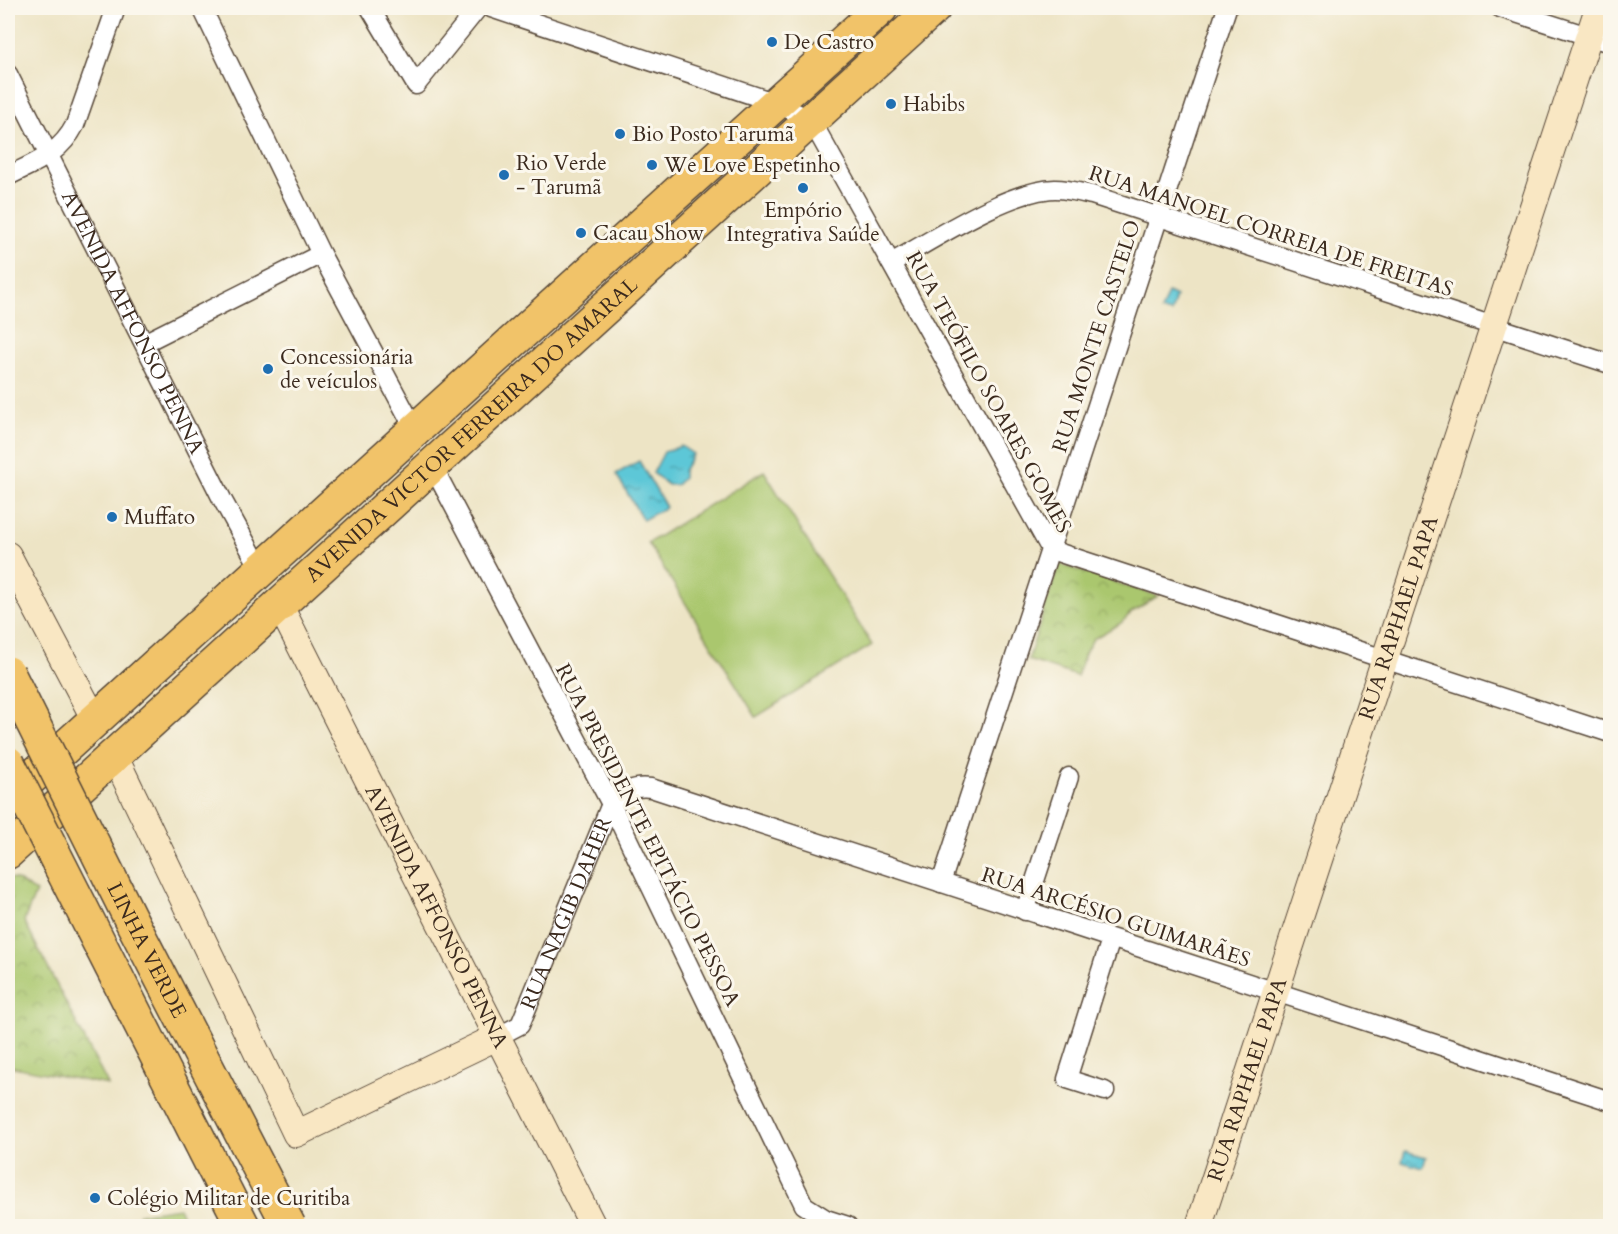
<svg xmlns="http://www.w3.org/2000/svg" width="1618" height="1234" font-family="Cardo,serif">
	<defs>
		<pattern id="park-crowns" width="20" height="18" patternUnits="userSpaceOnUse" patternTransform="scale(1.5)"><rect width="20" height="18" fill="#aac76e"/><path d="M2 6a3 3 0 1 1 6 0M12 15a3 3 0 1 1 6 0" fill="none" stroke="#8ca25a"/></pattern>
		<pattern id="water-ripples" width="26" height="14" patternUnits="userSpaceOnUse" patternTransform="scale(1.5)"><rect width="26" height="14" fill="#5dc7d7"/><path d="M2 4q2-2 4 0t4 0M15 11q2-2 4 0t4 0" fill="none" stroke="#4ea2ae"/></pattern>
	</defs>
	<rect width="100%" height="100%" fill="#fbf7ec"/>
	<filter id="ink" filterUnits="userSpaceOnUse"><feTurbulence type="fractalNoise" baseFrequency=".0167" numOctaves="2"/><feDisplacementMap in="SourceGraphic" scale="12" xChannelSelector="R" yChannelSelector="G"/><feConvolveMatrix kernelMatrix="1 2 1 2 8 2 1 2 1" color-interpolation-filters="sRGB"/></filter>
	<filter id="wash" filterUnits="userSpaceOnUse"><feTurbulence type="fractalNoise" baseFrequency=".008" numOctaves="4" result="noise"/><feDisplacementMap in="SourceGraphic" scale="24" xChannelSelector="R" yChannelSelector="G"/><feGaussianBlur stdDeviation="1.35" result="paint"/><feColorMatrix in="noise" values="0 0 0 0 0 0 0 0 0 0 0 0 0 0 0 0 0 1.4 0 .05"/><feComposite in="paint" operator="in"/></filter>
	<g filter="url(#wash)">
		<rect width="100%" height="100%" fill="#ede4c5"/>
		<path fill="#aac76e" stroke="#727846" stroke-width="1.5" d="M764,471l108,174 -116,72 -108,-174z
			M179,1208l10,18h-54l4,-12z"/>
		<path fill="url(#park-crowns)" stroke="#727846" stroke-width="1.5" d="M1059,564l99,32 -26,16 -11,11 -28,16 -7,12 -9,25 -49,-16z
			M8,878l9,2 19,12 -12,29 84,164 -100,-19z"/>
		<path fill="url(#water-ripples)" stroke="#4c787a" stroke-width="1.5" d="M1168,293l8,4 -5,16 -10,-2z
			M681,446l12,8 -10,17v7l-7,7h-8l-15,-12 11,-21z
			M639,461l27,46 -23,13 -27,-46z
			M1405,1151l21,6 -3,11 -21,-6z"/>
	</g>
	<g filter="url(#ink)">
		<g fill="none" stroke-linecap="round" stroke-linejoin="round">
			<defs>
				<g id="street">
					<path d="M202,8l119,246 94,176"/>
					<path d="M370,8l46,77 62,-77"/>
					<path d="M491,8l285,95 35,17 240,430 559,183"/>
					<path d="M1500,8l110,35"/>
					<path id="s1" d="M8,74l214,425 39,71"/>
					<path d="M8,176c28,-14 52,-22 67,-51l41,-117"/>
					<path d="M891,263c42,-23 117,-73 164,-74 13,0 24,3 37,6l518,169"/>
					<path d="M144,343l177,-89"/>
					<path d="M432,465l179,339 193,401 22,14 22,7"/>
					<path d="M941,883l286,-875"/>
					<path d="M1025,911l44,-134"/>
					<path id="s2" d="M497,1037l23,-12 91,-221c12,-13 22,-18 40,-16l959,313"/>
					<path d="M1105,1091l-38,-12 44,-140"/>
				</g>
				<g id="secondary">
					<path d="M8,555l87,165"/>
					<path id="s3" d="M279,604l314,622"/>
					<path d="M114,755l182,379 201,-97"/>
					<path id="s4" d="M1199,1226l399,-1218"/>
				</g>
				<g id="highway">
					<path d="M8,799l873,-791"/>
					<path id="s5" d="M8,852l926,-844"/>
				</g>
			</defs>
			<use href="#street" stroke="#564637" stroke-width="21"/>
			<use href="#secondary" stroke="#564637" stroke-width="28"/>
			<use href="#highway" stroke="#564637" stroke-width="36"/>
			<use href="#street" stroke="#fff" stroke-width="18"/>
			<use href="#secondary" stroke="#f9e7c3" stroke-width="26"/>
			<use href="#highway" stroke="#f1c369" stroke-width="33"/>
			<defs>
				<g id="highway-bridge">
					<path id="s6" d="M8,673l121,243 160,310"/>
					<path d="M8,763l235,463"/>
				</g>
			</defs>
			<use href="#highway-bridge" stroke="#564637" stroke-width="36" stroke-linecap="butt"/>
			<use href="#highway-bridge" stroke="#f1c369" stroke-width="33"/>
		</g>
	</g>
	<g fill="#1f6fb2" stroke="#fbf7ec" stroke-width="2">
		<circle cx="772" cy="42" r="6"/>
		<circle cx="891" cy="104" r="6"/>
		<circle cx="620" cy="134" r="6"/>
		<circle cx="652" cy="165" r="6"/>
		<circle cx="504" cy="175" r="6"/>
		<circle cx="803" cy="188" r="6"/>
		<circle cx="581" cy="233" r="6"/>
		<circle cx="268" cy="369" r="6"/>
		<circle cx="112" cy="517" r="6"/>
		<circle cx="95" cy="1198" r="6"/>
	</g>
	<g text-anchor="middle" stroke-width="6" stroke-linejoin="round" paint-order="stroke">
		<g font-size="21" fill="#3b2a1e" stroke="#fbf7ec" text-anchor="start">
			<text x="784" y="49">De Castro</text>
			<text x="903" y="111">Habibs</text>
			<text x="632" y="141">Bio Posto Tarumã</text>
			<text x="516" y="170">Rio Verde<tspan x="516" dy="24">- Tarumã</tspan></text>
			<text x="664" y="172">We Love Espetinho</text>
			<text x="803" y="217" text-anchor="middle">Empório<tspan x="803" dy="24">Integrativa Saúde</tspan></text>
			<text x="593" y="240">Cacau Show</text>
			<text x="280" y="364">Concessionária<tspan x="280" dy="24">de veículos</tspan></text>
			<text x="124" y="524">Muffato</text>
			<text x="107" y="1205">Colégio Militar de Curitiba</text>
		</g>
		<g font-size="21" fill="#3b2a1e" stroke="#fbf7ec">
			<text transform="translate(1271 231) rotate(18)" y="7">RUA MANOEL CORREIA DE FREITAS</text>
			<text dy="7" stroke="none"><textPath href="#s1" startOffset="278">AVENIDA AFFONSO PENNA</textPath></text>
			<text transform="translate(1096 336) rotate(-72)" y="7">RUA MONTE CASTELO</text>
			<text transform="translate(989 392) rotate(61)" y="7">RUA TEÓFILO SOARES GOMES</text>
			<text dy="7" stroke="none"><textPath href="#s5" startOffset="627">AVENIDA VICTOR FERREIRA DO AMARAL</textPath></text>
			<text dy="7" stroke="none"><textPath href="#s4" startOffset="640">RUA RAPHAEL PAPA</textPath></text>
			<text transform="translate(648 835) rotate(63)" y="7">RUA PRESIDENTE EPITÁCIO PESSOA</text>
			<text dy="7" stroke="none"><textPath href="#s2" startOffset="147">RUA NAGIB DAHER</textPath></text>
			<text dy="7" stroke="none"><textPath href="#s3" startOffset="350">AVENIDA AFFONSO PENNA</textPath></text>
			<text transform="translate(1116 917) rotate(18)" y="7">RUA ARCÉSIO GUIMARÃES</text>
			<text dy="7" stroke="none"><textPath href="#s6" startOffset="310">LINHA VERDE</textPath></text>
			<text dy="7" stroke="none"><textPath href="#s4" startOffset="154">RUA RAPHAEL PAPA</textPath></text>
		</g>
	</g>
	<rect width="1618" height="1234" fill="none" stroke="#fbf7ec" stroke-width="30"/>
</svg>
